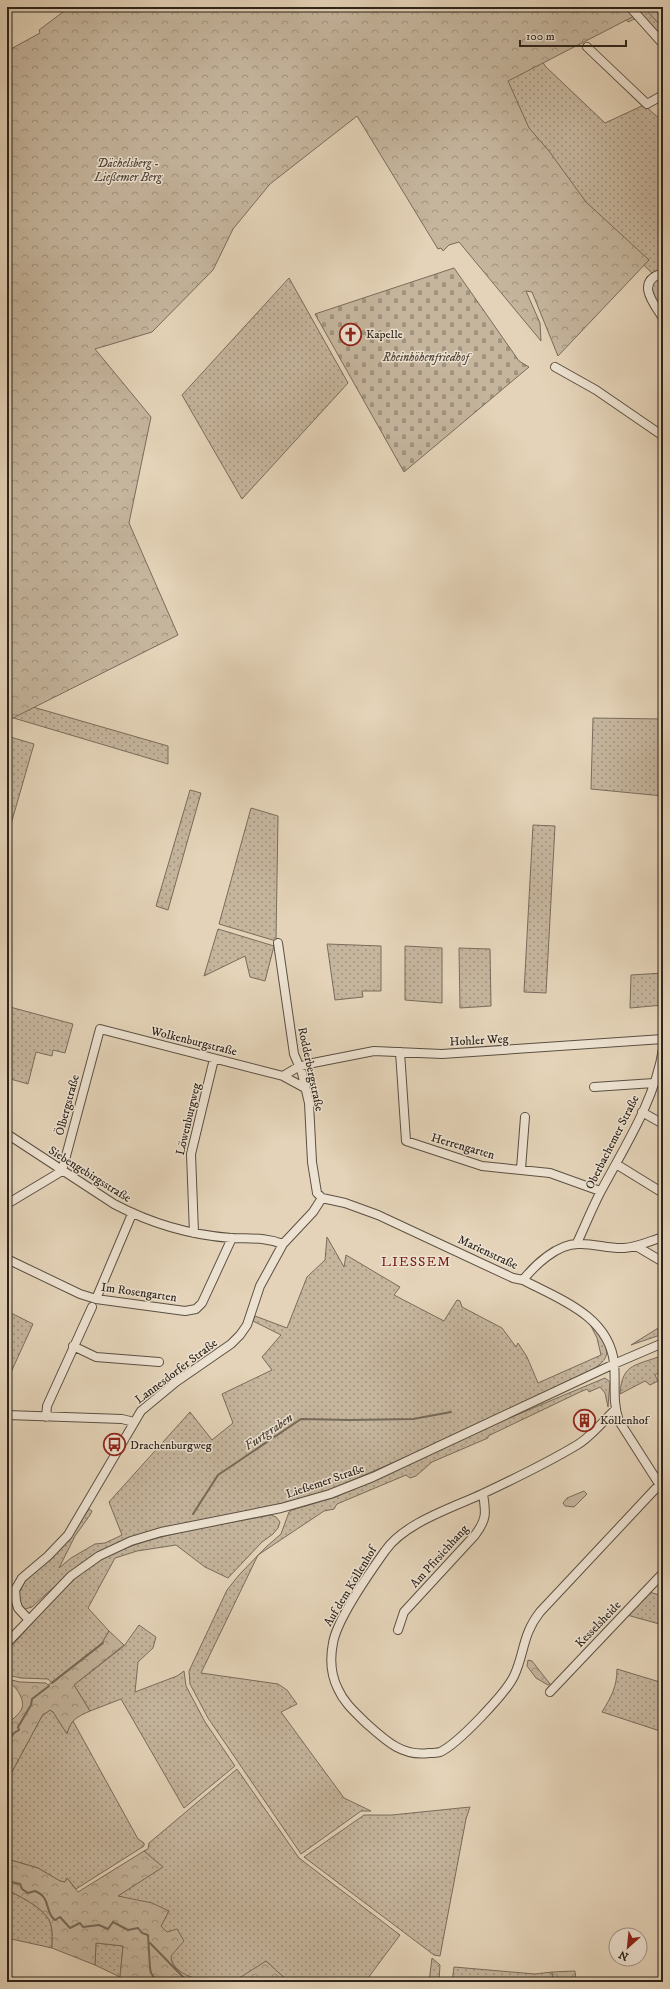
<svg xmlns="http://www.w3.org/2000/svg" width="670" height="1989" font-family="'IM FELL DW Pica',serif">
	<defs>
		<pattern id="grass-dots" width="8" height="8" patternUnits="userSpaceOnUse"><rect width="8" height="8" fill="#c5b59d"/><path d="M2 2h.1M6 6h.1" fill="none" stroke="#a0937f" stroke-width="1.8" stroke-linecap="round"/></pattern>
		<pattern id="forest-crowns" width="20" height="18" patternUnits="userSpaceOnUse"><rect width="20" height="18" fill="#c5b59d"/><path d="M2 6a3 3 0 1 1 6 0M12 15a3 3 0 1 1 6 0" fill="none" stroke="#a0937f"/></pattern>
		<pattern id="cemetery-stones" width="16" height="16" patternUnits="userSpaceOnUse"><rect width="16" height="16" fill="#c5b59d"/><path d="M2 7V4a2 2 0 0 1 4 0v3zM10 15v-3a2 2 0 0 1 4 0v3z" fill="#a0937f"/></pattern>
	</defs>
	<rect width="100%" height="100%" fill="#e4d3b8"/>
	<filter id="stains"><feTurbulence type="fractalNoise" baseFrequency=".005" numOctaves="4"/><feColorMatrix values="0 0 0 0 .2 0 0 0 0 .09 0 0 0 0 .02 0 0 0 .5 -.17"/></filter>
	<radialGradient id="worn" r=".72"><stop offset=".6" stop-color="#630" stop-opacity="0"/><stop offset="1" stop-color="#630" stop-opacity=".3"/></radialGradient>
	<path fill="url(#grass-dots)" stroke="#796c5c" d="M466,7h48l31,59 60,57 39,-18 19,17v148l-11,3 -70,-67 -57,-76z
		M615,7h48v31l-20,-23 -15,7z
		M663,276v37c-7,-12 -22,-31 0,-37z
		M289,278l59,105 -106,116 -60,-104z
		M26,705l142,41v18l-161,-48z
		M593,718l70,1v77l-72,-7z
		M7,736l27,8 -27,94z
		M190,790l11,3 -33,117 -12,-4z
		M251,808l27,8 -2,125 -57,-17z
		M533,825l22,1 -9,167 -22,-1z
		M218,929l56,17 -9,35 -15,-4 -5,-21 -41,20z
		M327,944l54,2v45h-19l1,6 -28,3z
		M405,946l37,2v55l-37,-3z
		M459,948l31,1 1,57 -31,2z
		M663,973v54l-2,2 2,-24 -33,3 1,-33z
		M10,1007l63,17 -8,29 -12,-3 -1,6 -16,-4 -8,32 -21,-6v-61z
		M327,1237l17,30 2,-12 54,32 -6,8 50,26 13,-21 3,1 2,6 40,21 14,19 2,-4 9,14 11,26 63,-28 -4,-17 -8,-16c14,17 30,32 4,47l-187,88 -74,32 -61,18 -140,30c-40,17 -67,40 -99,70l-7,2 -5,-6 -1,-10 6,-12 45,-44 19,-28 3,2 -2,4 -15,21 -16,32 12,-10 24,-14 10,-1 17,-8 -13,-33 81,-90 22,28 21,-17 -11,-29 50,-24 -10,-13 19,-22 -28,-14 2,-5 32,12 20,-51 18,-17z
		M7,1311l26,13 -26,57z
		M663,1325v9l-32,11z
		M663,1355v15l-8,5 3,6 -8,4 -5,-4 -25,13c2,-32 17,-28 43,-39z
		M605,1378l5,4 -2,25 -3,-14 -5,-6 -11,5 -2,-3 -7,3 -92,44v2l-56,24 -16,14 -6,2 -4,-3 -69,29 -3,5 -10,2 -66,44 -57,118 77,11 9,6 10,14 -16,8 63,86 27,13h-10l-60,43 -93,-136 -18,-34 -1,-13 38,-81 12,-15 27,-28 15,-13 8,-22 3,-2 44,-13 178,-81z
		M271,1515l5,2 4,5 -2,6 -5,6 -11,8 -34,36 -23,-11 -29,-22 -39,6 -22,7 -27,50 21,23 -7,12 -50,40 -4,-4 -27,-1 -14,-3v-24c25,-27 50,-57 78,-81 43,-34 132,-44 186,-55z
		M649,1592l14,4v29l-36,-10z
		M139,1625l17,12 -3,11 -15,14 -3,30 42,-16 7,-5 2,15 19,36 30,44 -51,42 -63,-109 -31,12 -16,-26 50,-39z
		M617,1669l46,14v49l-61,-20c9,-15 15,-25 15,-43z
		M50,1710l3,2 14,21 3,-10 3,-2 65,118 6,4v3l-68,43 -9,-11 -2,4 -5,-1 -22,-13 -31,-9v-78l35,-65z
		M237,1769l62,89 101,77 -35,47h-76l-23,-21c-8,5 -25,19 -34,21 -18,3 -53,-2 -60,-21 -5,-12 -2,-24 -11,-35l8,-15 -51,-15 44,-29 -18,-16 4,-2 1,-6z
		M470,1807l-4,12 -26,137 -6,-1 -130,-98 60,-42h28z
		M7,1890c14,7 40,19 44,35 2,7 1,16 1,23l-45,-10z
		M96,1943l27,3 -3,31 -25,-12z
		M432,1958l8,7 -1,16 13,1 2,-15 81,7 17,-2 1,10h-124z"/>
	<path fill="url(#forest-crowns)" stroke="#796c5c" d="M60,7h603v21l-17,-18 -138,71 21,47 20,23 37,51 63,58 -91,96 -26,-64 -6,-1 14,32 1,18 -82,-99 -10,3 -6,6 -2,-3 -3,1 -81,-133 -87,68 -37,45 -20,41 -61,62 -57,17 56,68 -22,106 49,112 -171,86v-670l33,-18 -1,-3 24,-18z
		M584,1491l3,3 -13,13 -9,-1 -2,-3 4,-5z
		M109,1631l15,14 -50,40 16,26c-13,6 -19,8 -23,23l-14,-22 -3,-2 -8,6 -35,65v-56c4,-5 13,-11 15,-17 3,-9 -7,-24 -15,-26v-3l13,3 26,1 2,2 54,-42z
		M528,1660l4,1 18,23 -2,1 -12,-7 -9,-12z
		M144,1851l19,16 -45,29 34,7 17,8 -8,15 6,6 10,-3 7,12 -13,15c0,18 26,23 39,26h-81l-9,-5 3,-31 -27,-3 -1,22 -43,-17c0,-7 1,-16 -1,-23 -4,-16 -30,-28 -44,-35v-31l31,9 22,13 5,1 2,-4 11,14z
		M266,1961l23,21h-56z
		M575,1971l1,11h-23l-1,-10z"/>
	<path fill="url(#cemetery-stones)" stroke="#796c5c" d="M454,268l65,93 10,6 -125,105 -89,-158z"/>
	<g fill="none" stroke-linecap="round" stroke-linejoin="round">
		<path stroke="#766a59" stroke-width="2" d="M193,1514l25,-39 83,-56 49,1 63,-1 38,-7
			M52,1683l51,-40
			M7,1743l7,-10 5,-3 -1,-3 13,-22 1,-6 17,-13
			M7,1881l13,3 2,5 6,4 7,-2c17,7 9,21 20,29l5,-3 10,11 10,-5 3,4 16,-2 9,4 5,-7 15,8 10,-2 4,5 6,2 2,33 1,5 6,9
			M150,1943l34,35 17,4"/>
		<defs>
			<path id="minor" d="M630,7l33,37
				M587,47l60,57 16,-9
				M663,273c-28,8 -10,30 0,45
				M555,367l41,23 67,46
				M278,943l16,111 8,19 7,30 3,59 5,31 5,5 23,5 33,12 135,63 10,2c36,19 86,36 91,83 2,19 -2,39 5,58l44,69
				M400,1052l6,89 76,25 68,7 50,18
				M283,1076l22,12
				M594,1087l60,-4
				M642,1112l21,12
				M7,1134l107,70c36,19 76,31 117,34 19,1 34,-1 52,6
				M616,1164l47,29
				M521,1169l4,-52
				M7,1204l55,-33 38,-142 183,47 15,-9 15,-4 61,-12 68,3 221,-15
				M194,1233l-3,-79 23,-95
				M577,1243c8,-17 15,-35 24,-52 24,-45 54,-91 62,-142
				M636,1246l27,16
				M7,1259l73,35 16,5 89,12 11,-2 6,-6 30,-65
				M523,1280c12,-15 34,-36 55,-36 15,-1 31,5 46,4 14,-1 26,-7 39,-11
				M96,1299l36,-85
				M73,1346l23,11 63,5
				M615,1410c-12,11 -24,27 -38,35 -30,18 -63,34 -95,49 -30,14 -78,29 -97,57 -15,21 -48,68 -52,92 -3,15 -2,32 5,46 6,14 18,24 28,34 19,17 36,34 63,30 4,0 8,0 11,-1 18,-8 66,-59 74,-76 11,-24 8,-41 26,-64l119,-127
				M7,1415l115,4 12,3
				M46,1417l1,-11 45,-99
				M29,1620l-11,-12 -2,-7 -1,-11 7,-12 26,-22 20,-21 73,-124 35,-29 55,-38 9,-9 7,-10 13,-39 23,-42 30,-32 9,-14
				M398,1630l6,-18 71,-77c12,-16 11,-22 8,-41
				M7,1643l64,-67 28,-20 32,-15 30,-9 120,-24 49,-14 43,-17 241,-113 49,-21
				M550,1692l113,-119"/>
		</defs>
		<use href="#minor" stroke="#5b5042" stroke-width="10"/>
		<use href="#minor" stroke="#ede2d1" stroke-width="8"/>
	</g>
	<defs>
		<symbol id="church-ring" viewBox="-11 -11 22 22"><circle r="9.5" fill="#ede2d1" stroke="#8f2418" stroke-width="1.5"/><path d="M-1.2-6h2.4v3.5h3.3v2.4h-3.3V6h-2.4V-.1h-3.3v-2.4h3.3Z" fill="#8f2418"/></symbol>
		<symbol id="building-ring" viewBox="-11 -11 22 22"><circle r="9.5" fill="#ede2d1" stroke="#8f2418" stroke-width="1.5"/><path d="M-4-6H4V6H1V3H-1V6H-4ZM-2.5-4.3h1.7v1.8h-1.7ZM.8-4.3h1.7v1.8H.8ZM-2.5-1h1.7V.8h-1.7ZM.8-1h1.7V.8H.8Z" fill="#8f2418"/></symbol>
		<symbol id="bus-ring" viewBox="-11 -11 22 22"><circle r="9.5" fill="#ede2d1" stroke="#8f2418" stroke-width="1.5"/><path d="M-5-6H5V4H4V6H2V4H-2V6H-4V4H-5ZM-3.5-4V0h7V-4ZM-3.5 1.2v1.5H-2V1.2ZM2 1.2v1.5H3.5V1.2Z" fill="#8f2418"/></symbol>
	</defs>
	<g fill-rule="evenodd">
		<use href="#church-ring" x="338" y="322" width="25" height="25"/>
		<use href="#building-ring" x="572" y="1408" width="25" height="25"/>
		<use href="#bus-ring" x="102" y="1432" width="25" height="25"/>
	</g>
	<g text-anchor="middle" stroke-width="3" stroke-linejoin="round" paint-order="stroke">
		<g font-size="12" font-style="italic" fill="#53483c" stroke="#ede2d1">
			<text x="128" y="167">Dächelsberg -<tspan x="128" dy="14">Ließemer Berg</tspan></text>
			<text x="426" y="361">Rheinhöhenfriedhof</text>
		</g>
		<g font-size="12" fill="#2d241b" stroke="#ede2d1" text-anchor="start">
			<text x="366" y="338">Kapelle</text>
			<text x="600" y="1424">Köllenhof</text>
			<text x="130" y="1449">Drachenburgweg</text>
		</g>
		<g font-size="12" fill="#2d241b" stroke="#ede2d1">
			<text transform="translate(479 1040) rotate(-3)" y="4">Hohler Weg</text>
			<text transform="translate(194 1041) rotate(14)" y="4">Wolkenburgstraße</text>
			<text transform="translate(311 1069) rotate(78)" y="4">Rodderbergstraße</text>
			<text transform="translate(67 1105) rotate(-75)" y="4">Ölbergstraße</text>
			<text transform="translate(188 1119) rotate(-77)" y="4">Löwenburgweg</text>
			<text transform="translate(612 1142) rotate(-63)" y="4">Oberbachemer Straße</text>
			<text transform="translate(463 1146) rotate(16)" y="4">Herrengarten</text>
			<text transform="translate(90 1174) rotate(32)" y="4">Siebengebirgsstraße</text>
			<text transform="translate(488 1252) rotate(25)" y="4">Marienstraße</text>
			<text transform="translate(139 1292) rotate(8)" y="4">Im Rosengarten</text>
			<text transform="translate(176 1371) rotate(-37)" y="4">Lannesdorfer Straße</text>
			<text transform="translate(325 1481) rotate(-19)" y="4">Ließemer Straße</text>
			<text transform="translate(439 1556) rotate(-48)" y="4">Am Pfirsichhang</text>
			<text transform="translate(350 1586) rotate(-59)" y="4">Auf dem Köllenhof</text>
			<text transform="translate(598 1624) rotate(-46)" y="4">Kesselsheide</text>
		</g>
		<g font-size="13" font-style="italic" fill="#51473a" stroke="#ede2d1">
			<text transform="translate(268 1431) rotate(-34)" y="5">Furtgraben</text>
		</g>
		<g font-size="14" letter-spacing="1" fill="#7a1f14" stroke="#ede2d1">
			<text x="416" y="1266">LIESSEM</text>
		</g>
	</g>
	<rect width="670" height="1989" fill="none" stroke="#e4d3b8" stroke-width="24"/>
	<rect x="8" y="8" width="654" height="1973" fill="none" stroke="#2d241b" stroke-width="2"/>
	<rect x="12" y="12" width="646" height="1965" fill="none" stroke="#2d241b"/>
	<g transform="translate(628 1947) rotate(207)"><circle r="19" fill="#ede2d1" stroke="#a09688"/>
	<path d="M0-3L7 15L0 10L-7 15Z" fill="#8f2418"/>
	<text y="-6" font-size="11" font-weight="bold" text-anchor="middle" fill="#2d241b">N</text>
	</g>
	<path d="M520 40v6h106v-6" fill="none" stroke="#2d241b" stroke-width="2"/>
	<text x="526" y="40" font-size="12" fill="#2d241b" stroke="#ede2d1" stroke-width="3" paint-order="stroke">100 m</text>
	<rect width="100%" height="100%" filter="url(#stains)"/>
	<rect width="100%" height="100%" fill="url(#worn)"/>
</svg>
